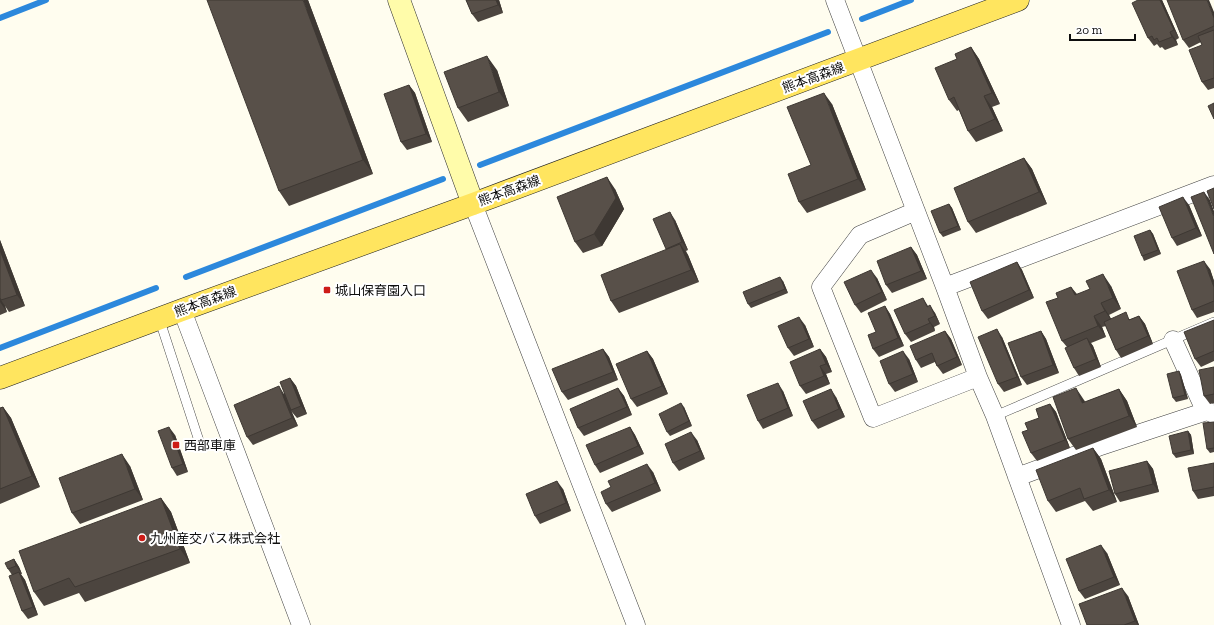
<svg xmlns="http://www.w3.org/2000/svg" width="1214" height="625" font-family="'Zilla Slab','Noto Sans JP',serif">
	<rect width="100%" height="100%" fill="#fffdef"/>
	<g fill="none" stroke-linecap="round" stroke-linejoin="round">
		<path stroke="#2c88dc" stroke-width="6" d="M0,18l46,-18
			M862,19l49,-19
			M480,165l348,-133
			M186,277l257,-98
			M0,348l156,-60"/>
		<defs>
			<path id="lane" d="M159,318l42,129
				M995,416l219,-94"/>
			<path id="street" d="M835,0l110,287 33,90 17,39 76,209
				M473,204l163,421
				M916,211l-56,24 -39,52 52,131 105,-41
				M945,287l269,-102
				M182,310l119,315
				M1173,340l30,66 4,5 7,3
				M1017,477l81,-30 109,-36"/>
			<path id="secondary" d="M399,0l74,204"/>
			<path id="primary" d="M0,378l182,-68 291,-106 545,-204"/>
		</defs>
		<use href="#lane" stroke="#414141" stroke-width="10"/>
		<use href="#street" stroke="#414141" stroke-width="19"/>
		<use href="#secondary" stroke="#303030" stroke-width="23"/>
		<use href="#primary" stroke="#1f1f1f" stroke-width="23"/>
		<use href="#lane" stroke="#fff" stroke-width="9"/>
		<use href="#street" stroke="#fff" stroke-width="18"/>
		<use href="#secondary" stroke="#fffcaa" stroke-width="22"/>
		<use href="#primary" stroke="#ffe55f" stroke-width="22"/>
	</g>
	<path fill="#4c453f" d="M308,0l65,174 -84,32 -10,-15z
		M466,0h33l4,13 -25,9 -6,-8z
		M1138,0h24l17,38 -3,2 2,5 -13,5 -3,-3 -2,1 -3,-4 -3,2 -6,-8z
		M1214,12v76l-6,2 -6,-8v-37l-1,-3 -12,6 -6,-8z
		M971,47l8,12 21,45 -8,3 11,24 -27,11 -8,-11 -9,-21 -2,1 -8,-11 8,-41z
		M497,70l12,36 -41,16 -10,-14z
		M409,85l6,8 17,49 -25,8 -6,-8z
		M832,104l34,86 -59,23 -8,-11 12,-37z
		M1024,158l8,11 15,35 -71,29 -8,-11z
		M615,189l9,20 -22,37 -19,7 -8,-11z
		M949,204l3,4 9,22 -18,7 -3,-4z
		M1189,205l13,31 -25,10 -5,-8z
		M675,220l13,30 -2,1 2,4 11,27 -80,31 -8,-12 55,-51z
		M1150,230l3,4 8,20 -17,7 -2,-5z
		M0,240l25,66 -16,6 -4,-6 2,6 -7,3z
		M911,247l6,8 10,24 -35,14 -6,-8z
		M1017,262l5,8 12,28 -46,21 -6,-8z
		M1210,269l4,12v31l-17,6 -5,-8z
		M877,278l10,22 -26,13 -6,-8z
		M783,281l5,12 -37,15 -3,-4z
		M1111,286l10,23 -12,6 2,4h20l8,-3 6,8 8,20 -32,14 -5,-8 -10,-24 -4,1 4,10 -15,6 2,3 8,21 -22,9 -5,-8 -7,-21 -5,-6 -4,-43 13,-11 6,7z
		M885,306l5,8 14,32 -25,11 -6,-8 3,-17z
		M928,306l7,7 5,11 -6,3 1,4 -24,11 -6,-8z
		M1214,320v41l-13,6 -6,-8z
		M805,325l9,22 -20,9 -6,-8z
		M945,331l6,8 11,26 -19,9 -6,-8 -2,-4 -14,6 -5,-8z
		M1041,331l5,8 13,34 -32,12 -6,-8z
		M1002,337l20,48 -18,7 -6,-8z
		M603,349l6,8 9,23 -50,20 -6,-8z
		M820,349l6,8 6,15 -6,2 4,10 -24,10 -6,-8z
		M647,351l6,8 15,35 -31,13 -6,-8z
		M909,359l9,23 -23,10 -6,-8z
		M1214,367v36l-4,1 -6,-8z
		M1179,371l2,4 7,24 -12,3 -3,-4z
		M290,378l6,8 11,28 -10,4 -6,-7 7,15 -45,19 -6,-8 37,-43z
		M618,388l6,8 8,19 -48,21 -6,-8z
		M1119,389l8,12 10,26 -61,23 -8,-11 16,-39 1,2z
		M783,391l10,25 -30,13 -5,-8z
		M836,397l9,20 -27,12 -6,-8z
		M1050,404l6,8 14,36 -33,13 -6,-8 -3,-23 11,-12z
		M3,407l8,11 29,69 -40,17v-96z
		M684,407l8,19 -22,10 -3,-4z
		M1214,422v30l-4,1 -3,-4z
		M630,427l5,8 9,19 -44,19 -5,-8z
		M1188,431l3,4 3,19 -18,4 -3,-4z
		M175,435l13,37 -11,4 -5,-8z
		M697,440l8,19 -26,12 -6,-8z
		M1093,448l8,11 16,43 -24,9 -8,-10 -29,11 -8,-11z
		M1147,461l6,8 6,23 -39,10 -5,-8z
		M1214,463v33l-16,3 -5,-8z
		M130,466l13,34 -63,24 -8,-11z
		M653,472l8,19 -49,21 -6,-8z
		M563,489l8,22 -31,13 -5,-8z
		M161,498l10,14 19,51 -105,39 -6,-9 -35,13 -10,-14z
		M1107,553l13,32 -35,14 -6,-8z
		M14,559l5,8 3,7h-1l4,6 13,35 -10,4 -6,-8 -10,-36 -4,-6z
		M1128,596l11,29h-52z"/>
	<path fill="#3e3833" d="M303,0h5l65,174 -10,-14z
		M496,0h3l4,13 -5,-8z
		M1160,0h2l17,38 -5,-8z
		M1207,0h2l5,12v6z
		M1170,32l6,8 2,5 -6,-8z
		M971,47l8,12 21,45 -8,-11z
		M487,56l10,14 12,36 -10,-14z
		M409,85l6,8 17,49 -6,-8z
		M824,93l8,11 34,86 -8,-11z
		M984,96l8,11 11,24 -8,-12z
		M1024,158l8,11 15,35 -8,-12z
		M607,177l8,12 9,20 -22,37 -8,-12z
		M1204,192l6,8 4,11v6z
		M1183,197l6,8 13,31 -6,-8z
		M949,204l3,4 9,22 -3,-4z
		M670,212l5,8 13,30 -6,-8z
		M1150,230l3,4 8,20 -3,-4z
		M0,240l25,66 -8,-11 -17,-45z
		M680,244l8,11 11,27 -8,-12z
		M911,247l6,8 10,24 -6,-8z
		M1204,261l6,8 4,12v6z
		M1017,262l5,8 12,28 -5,-8z
		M871,270l6,8 10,22 -5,-8z
		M1103,274l8,12 10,23 -8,-11z
		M780,277l3,4 5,12 -3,-4z
		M1071,287l8,11 -4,-3z
		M0,293l1,7 4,6 2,6 -7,-10z
		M923,298l5,8 4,9 -5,-8z
		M1101,303l8,12 4,8 -8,-12z
		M930,305l5,8 5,11 -5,-8z
		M885,306l5,8 14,32 -6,-8z
		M1094,316l8,11 4,10 -8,-11z
		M1139,316l6,8 8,20 -5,-8z
		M799,317l6,8 9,22 -5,-8z
		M928,319l6,8 1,4 -5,-8z
		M997,329l5,8 20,48 -5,-8z
		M945,331l6,8 11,26 -5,-8z
		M1041,331l5,8 13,34 -6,-8z
		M1087,338l6,8 8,21 -5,-8z
		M603,349l6,8 9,23 -5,-8z
		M820,349l6,8 6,15 -6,-8z
		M647,351l6,8 15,35 -6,-8z
		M903,351l6,8 9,23 -5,-8z
		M820,366l6,8 4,10 -6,-8z
		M1179,371l2,4 7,24 -3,-4z
		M290,378l6,8 11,28 -6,-8z
		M778,383l5,8 10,25 -5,-8z
		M279,386l5,8 14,32 -6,-8z
		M618,388l6,8 8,19 -5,-8z
		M1076,388l8,12 6,15 -8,-12z
		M831,389l5,8 9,20 -6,-8z
		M1119,389l8,12 10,26 -8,-11z
		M681,403l3,4 8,19 -3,-5z
		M1050,404l6,8 14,36 -5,-8z
		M3,407l8,11 29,69 -8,-11z
		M169,427l6,8 13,37 -5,-8z
		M630,427l5,8 9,19 -6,-8z
		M1188,431l3,4 3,19 -3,-4z
		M691,432l6,8 8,19 -5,-8z
		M1093,448l8,11 16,43 -8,-12z
		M122,454l8,12 13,34 -8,-11z
		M1147,461l6,8 6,23 -6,-8z
		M647,464l6,8 8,19 -6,-8z
		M557,481l6,8 8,22 -5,-8z
		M161,498l10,14 19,51 -10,-14z
		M1101,545l6,8 13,32 -6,-8z
		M14,559l5,8 3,7 -6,-8z
		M19,572l6,8 13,35 -5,-8z
		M1122,588l6,8 11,29h-1l-3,-4z"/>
	<path fill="#585049" stroke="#3e3833" d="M207,0h96l60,160 -84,31z
		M466,0h30l2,5 -26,9z
		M1138,0h22l14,30 -4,2 2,5 -13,5 -2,-4 -3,2 -2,-4 -4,2 -16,-35z
		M1167,0h40l7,18v8l-31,14z
		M1214,30v48l-12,4 -13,-32 13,-5 -4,-9z
		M971,47l21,46 -8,3 11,23 -27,12 -14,-34 -5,3 -14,-32 22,-9 -2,-5z
		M487,56l12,36 -41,16 -14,-36z
		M409,85l17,49 -25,8 -17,-48z
		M824,93l34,86 -59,23 -11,-28 23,-9 -24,-58z
		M1214,103v16l-6,-13z
		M1024,158l15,34 -71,30 -14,-34z
		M607,177l9,21 -22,36 -19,8 -18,-45z
		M1214,188v21l-7,-18z
		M1204,192l10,25v37l-23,-57z
		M1183,197l13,31 -24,10 -13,-31z
		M949,204l9,22 -18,7 -9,-22z
		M670,212l12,30 -16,7 -13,-30z
		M1150,230l8,20 -16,6 -8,-20z
		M680,244l11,26 -80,31 -10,-26z
		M911,247l10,24 -35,14 -9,-24z
		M0,250l17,45 -16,5 -1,-2z
		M1204,261l10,26v14l-22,9 -15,-39z
		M1017,262l12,28 -47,21 -12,-29z
		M871,270l11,22 -27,13 -11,-23z
		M1103,274l10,24 -12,5 4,8 -11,5 4,10 -36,15 -16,-39 12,-4 -2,-5 15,-6 4,8 15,-6 -4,-8z
		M780,277l5,12 -37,15 -5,-12z
		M923,298l4,9 3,-2 5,11 -7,3 2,4 -25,11 -11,-24z
		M885,306l13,32 -25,11 -5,-14 8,-3 -8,-19z
		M1126,312l3,8 10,-4 9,20 -32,14 -12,-28z
		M799,317l10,22 -21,9 -10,-22z
		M1214,320v31l-19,8 -11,-27z
		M997,329l20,48 -19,7 -20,-47z
		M945,331l12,26 -20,9 -5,-13 -16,7 -6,-14z
		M1041,331l12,34 -32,12 -13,-34z
		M1087,338l9,21 -22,9 -9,-20z
		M603,349l10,23 -51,20 -10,-23z
		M820,349l6,15 -6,2 4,10 -24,10 -10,-24z
		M647,351l15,35 -31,13 -15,-35z
		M903,351l10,23 -24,10 -9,-23z
		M1214,367v27l-10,2 -5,-26z
		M1179,371l6,24 -12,3 -6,-24z
		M290,378l11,28 -10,4 -11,-28z
		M778,383l10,25 -30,13 -11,-26z
		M279,386l13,32 -45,19 -13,-32z
		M618,388l9,19 -49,21 -8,-19z
		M1076,388l6,15 37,-14 10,27 -61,23 -15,-42z
		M831,389l8,20 -27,12 -9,-20z
		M681,403l8,18 -22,11 -8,-18z
		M1050,404l15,36 -34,13 -9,-21 6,-2 -3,-7 14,-5 -3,-9z
		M3,407l29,69 -32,13v-81z
		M1214,422v26l-7,1 -4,-26z
		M169,427l14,37 -11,4 -14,-37z
		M630,427l8,19 -43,19 -9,-20z
		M1188,431l3,19 -18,4 -4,-18z
		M691,432l9,19 -27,12 -8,-19z
		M1093,448l16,42 -25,9 -4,-11 -32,13 -12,-31z
		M122,454l13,35 -63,24 -13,-35z
		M1147,461l6,23 -38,10 -6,-23z
		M1214,463v24l-21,4 -5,-23z
		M647,464l8,19 -49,21 -5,-12 10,-5 -3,-6z
		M557,481l9,22 -31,13 -9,-22z
		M161,498l19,51 -105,38 -6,-9 -35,14 -15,-41z
		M1101,545l13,32 -35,14 -13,-32z
		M14,559l2,7 -8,3 -3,-6z
		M19,572l14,35 -11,4 -13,-35z
		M1122,588l13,33 -11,4h-37l-8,-21z"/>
	<g fill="#cd1c17" stroke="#fff" stroke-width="1.5">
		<rect x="323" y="286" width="8" height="8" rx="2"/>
		<rect x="172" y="441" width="8" height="8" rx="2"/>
		<circle cx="142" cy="538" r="4"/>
	</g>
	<g text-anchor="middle" stroke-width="4" stroke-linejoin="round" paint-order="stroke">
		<g font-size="13" fill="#0e0e0e" stroke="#fff">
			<text transform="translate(813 77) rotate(-20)" y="5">熊本高森線</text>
			<text transform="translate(509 190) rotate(-20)" y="5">熊本高森線</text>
			<text transform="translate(205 301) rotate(-20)" y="5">熊本高森線</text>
		</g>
		<g font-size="13" fill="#0e0e0e" stroke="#fff" text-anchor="start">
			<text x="335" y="295">城山保育園入口</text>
			<text x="184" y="450">西部車庫</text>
			<text x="150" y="543">九州産交バス株式会社</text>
		</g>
	</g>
	<path d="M1070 34v6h65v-6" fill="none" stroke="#0e0e0e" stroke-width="2"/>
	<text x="1076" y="34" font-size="12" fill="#0e0e0e" stroke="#ffffff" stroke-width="3" paint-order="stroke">20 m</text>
</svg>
